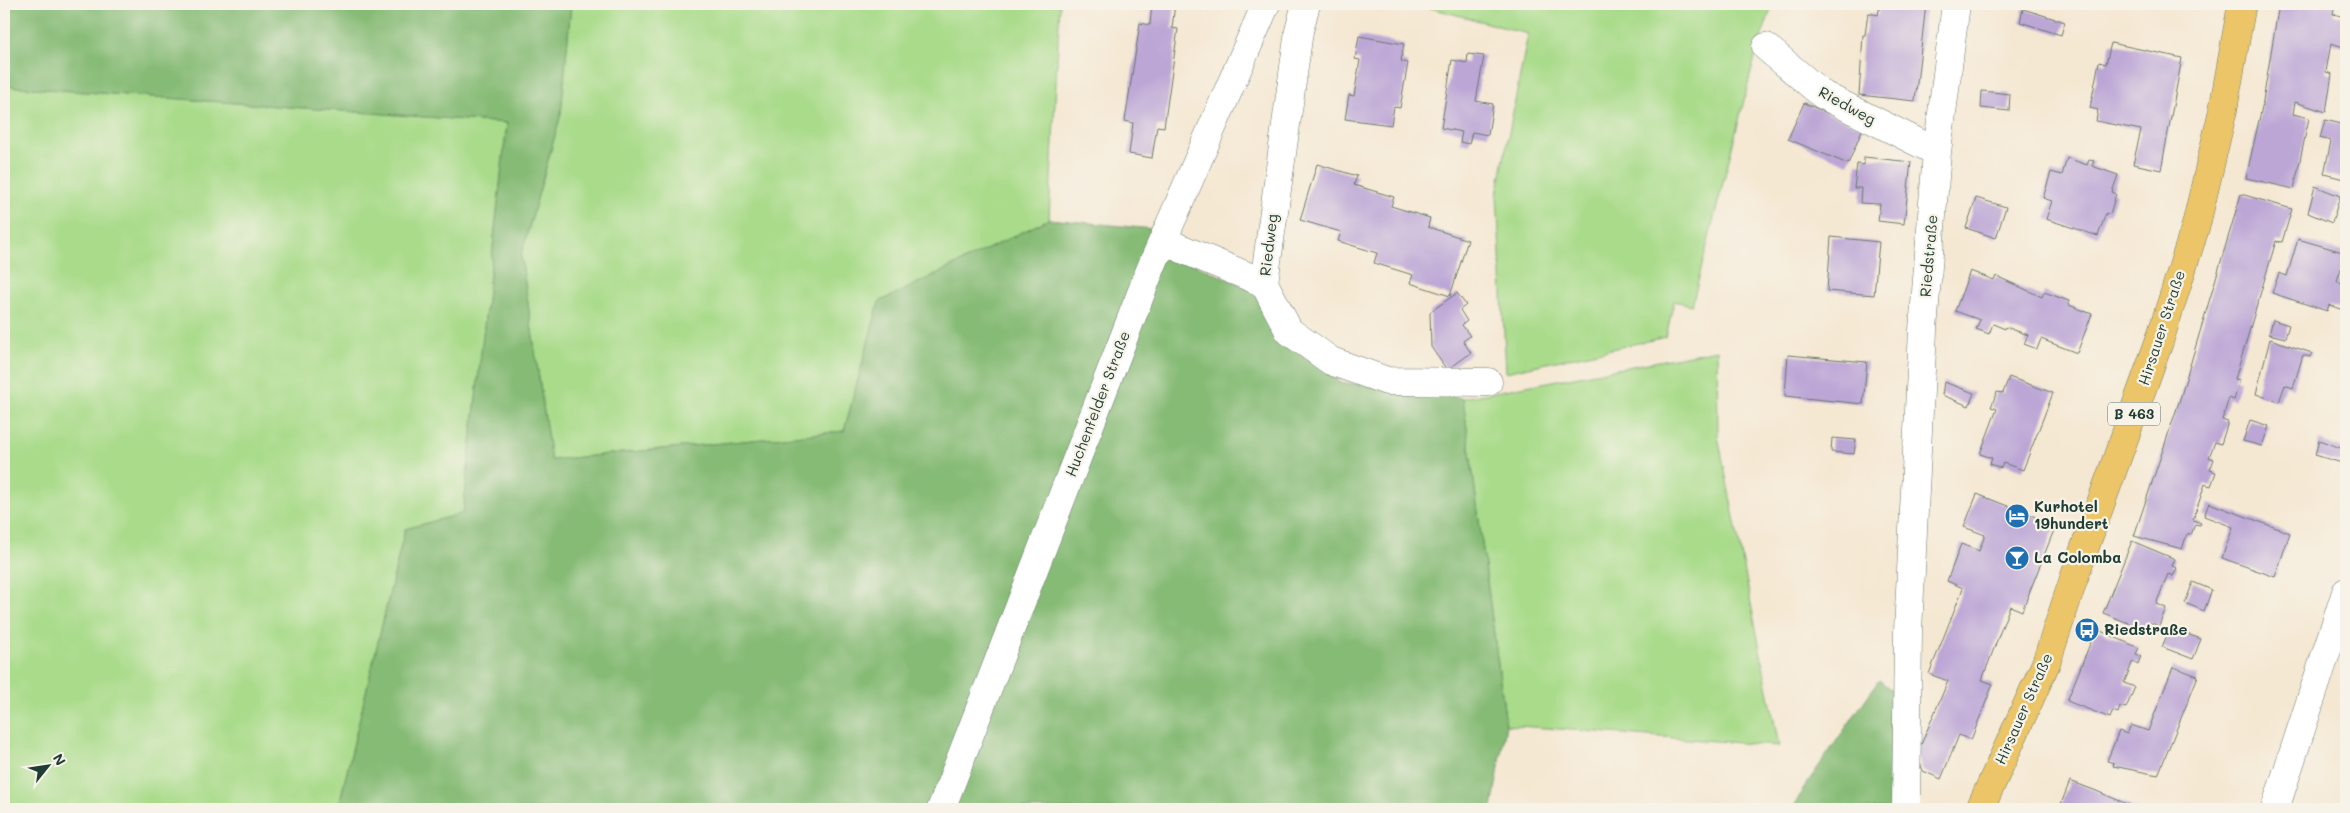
<svg xmlns="http://www.w3.org/2000/svg" width="2350" height="813" font-family="Mali,sans-serif">
	<rect width="100%" height="100%" fill="#f7f3e8"/>
	<filter id="ink" filterUnits="userSpaceOnUse"><feTurbulence type="fractalNoise" baseFrequency=".02" numOctaves="2"/><feDisplacementMap in="SourceGraphic" scale="10" xChannelSelector="R" yChannelSelector="G"/><feConvolveMatrix kernelMatrix="1 2 1 2 8 2 1 2 1" color-interpolation-filters="sRGB"/></filter>
	<filter id="wash" filterUnits="userSpaceOnUse"><feTurbulence type="fractalNoise" baseFrequency=".0096" numOctaves="4" result="noise"/><feDisplacementMap in="SourceGraphic" scale="20" xChannelSelector="R" yChannelSelector="G"/><feGaussianBlur stdDeviation="1.12" result="paint"/><feColorMatrix in="noise" values="0 0 0 0 0 0 0 0 0 0 0 0 0 0 0 0 0 1.4 0 .05"/><feComposite in="paint" operator="in"/></filter>
	<g filter="url(#wash)">
		<rect width="100%" height="100%" fill="#f5e8d3"/>
		<path fill="#a9db8a" stroke="#648c5f" d="M571,4h489l-11,215 -170,83 -35,129 -293,29 -30,-204 40,-142z
			M1416,4h357l-16,45 -65,256 -18,-4 -8,36 -160,35 -9,-177 31,-161z
			M4,86l503,37 -44,391 -58,15 -67,280h-334z
			M1717,350l1,86 61,310 -273,-21 -43,-327z"/>
		<path fill="#86bb76" stroke="#527c55" d="M4,4h567l-10,110 -40,142 30,204 293,-29 35,-129 170,-83 104,10 -5,15 109,48 26,48 57,42 123,16 43,327 -14,84h-1154l67,-280 58,-16 44,-390 -503,-37z
			M1879,680l17,14 -2,115h-101l10,-20z"/>
		<g id="blocks">
			<path fill="#bca6d6" d="M1152,4h23l-3,24 6,1 -14,98 -7,-1 -5,32 -23,-4 4,-31 -8,-2 15,-98 10,2z
				M1880,4h46l-11,97 -56,-6 4,-60h2l3,-22 10,2z
				M2279,4h56l-2,10 13,3v31l-15,-5 -5,29 6,2 -6,38 -31,-10 -2,12 16,4 -15,71 -48,-11 16,-71z
				M2023,9l42,13 -4,13 -41,-13z
				M1359,36l45,8 -3,17 7,2 -8,45 -6,-1 -3,18 -46,-6 4,-24 5,1 6,-36 -5,-1z
				M2111,43l71,15 -21,112 -28,-6 8,-34 -45,-9 2,-11 -8,-2 9,-46 7,2z
				M1468,54l16,2 -8,45 17,3 -5,31 -16,-3 -3,12 -9,-2 2,-10 -21,-4 11,-68 15,3z
				M1982,91l28,3 -1,17 -28,-3z
				M1804,103l59,25 -15,36 -60,-25z
				M2325,120l21,5v43l-2,11 -20,-5 7,-33 -11,-3z
				M1864,157l47,5 -7,62 -26,-3 2,-17 -20,-1 1,-15h-7l3,-24 7,1z
				M2067,158l20,7 2,-5 5,1 -2,5 26,9 -6,17 4,2 -6,20 -4,-1 -8,23 -52,-17 6,-18 -9,-3 8,-26 11,3z
				M1317,164l40,12 -3,9 40,12 -3,9 39,12 -2,9 40,13 -18,56 -40,-13 3,-8 -39,-12 3,-10 -39,-12 3,-9 -41,-12z
				M2315,186l25,10 -8,27 -24,-10z
				M2241,194l51,15 -10,33 -6,-1 -41,138 5,1 -6,20 -5,-2 -7,22 6,2 -7,22 -6,-2 -6,15 5,2 -4,11 6,2 -5,14 -6,-2 -12,36 8,3 -1,2 -5,-1 -4,11 -4,-1 -5,15 -48,-13 46,-137z
				M1976,198l30,9 -10,31 -30,-10z
				M1831,237l48,5 -5,53 -47,-4z
				M2298,239l48,14 -9,28 9,4v15l-3,10 -14,-5 -2,6 -55,-18 7,-20 8,3z
				M1970,271l24,9 2,-4 46,21 2,-5 25,9v4l23,9 -15,39 -36,-14 -4,10 -13,-5 4,-9 -22,-8 -1,2 -12,-5 -4,10 -13,-5 4,-9 -25,-9z
				M1457,293l9,12 -6,5 7,11 -5,4 8,11 -7,5 8,12 -24,17 -16,-23 -1,-35z
				M2273,320l16,5 -4,13 -16,-4z
				M2270,339l42,14 -2,4 -7,-2 -10,33 -8,-3 -6,17 -23,-8z
				M1788,355l79,7 -4,42 -78,-8z
				M2009,377l44,16 -30,77 -20,-7 -2,5 -11,-4 2,-6 -12,-4 17,-45 -6,-2 6,-15 6,1z
				M1944,382l30,11 -5,13 -27,-11z
				M2250,420l19,6 -7,20 -19,-5z
				M1832,438l24,2 -2,14 -23,-2z
				M2319,440l27,10 -4,13 -27,-8z
				M1977,494l79,31 -34,86 -12,-5 -28,74 11,4 -22,56 -12,-5 -18,44 -18,-8 -6,-17 31,-73 -19,-7 34,-86 -16,-7 14,-37 18,7 6,-16 -21,-8z
				M2209,503l81,30 -15,44 -53,-19 11,-31 -29,-11z
				M2132,541l43,18 -3,7 5,2 -4,8 -5,-2 -12,30 10,4 -7,18 -10,-4 -3,8 -43,-17z
				M2193,582l19,8 -8,21 -19,-8z
				M2170,628l31,11 -8,20 -31,-12z
				M2096,629l43,19 -3,6 5,2 -3,8 -5,-3 -9,22 11,4 -9,21 -6,-2 -2,7 -5,-2 -3,7 -43,-17z
				M2173,667l25,9 -40,99 -45,-9 1,-3 -7,-2 12,-30 8,3 4,-9 17,6z
				M2070,781l24,9 45,19h-80z"/>
		</g>
	</g>
	<g filter="url(#ink)">
		<use href="#blocks" fill-opacity="0" stroke="#6a796c" stroke-width="1"/>
		<g fill="none" stroke-linecap="round" stroke-linejoin="round">
			<defs>
				<path id="minor" d="M1306,4l-7,27 -35,252 25,48 42,30 56,20 101,1
					M1766,47l57,48 114,57
					M1163,241l101,42
					M941,809l209,-539 116,-266
					M1906,809l2,-178 15,-301 14,-178 19,-148
					M2275,809l71,-217"/>
				<path id="major" d="M1980,809l66,-146 31,-94 82,-227 37,-117 27,-115 19,-106"/>
			</defs>
			<use href="#minor" stroke="#6a796c" stroke-width="29"/>
			<use href="#major" stroke="#6a796c" stroke-width="29"/>
			<use href="#minor" stroke="#fff" stroke-width="28"/>
			<use href="#major" stroke="#ecc569" stroke-width="28"/>
		</g>
	</g>
	<defs>
		<symbol id="hotel-disc" viewBox="-11 -11 22 22"><circle r="9.5" fill="#1f6fb2" stroke="#f7f3e8"/><path d="M-6-4.5h1.5V1H6V5H4.5V3h-9V5H-6ZM-4 0a1.8 1.8 0 1 1 3.6 0ZM.5 0V-2.5h3Q6-2.5 6 0Z" fill="#fff"/></symbol>
		<symbol id="bar-disc" viewBox="-11 -11 22 22"><circle r="9.5" fill="#1f6fb2" stroke="#f7f3e8"/><path d="M-6-5H6L.8 .8V4.5H3.5V6h-7V4.5H-.8V.8Z" fill="#fff"/></symbol>
		<symbol id="bus-disc" viewBox="-11 -11 22 22"><circle r="9.5" fill="#1f6fb2" stroke="#f7f3e8"/><path d="M-5-6H5V4H4V6H2V4H-2V6H-4V4H-5ZM-3.5-4V0h7V-4ZM-3.5 1.2v1.5H-2V1.2ZM2 1.2v1.5H3.5V1.2Z" fill="#fff"/></symbol>
	</defs>
	<g fill-rule="evenodd">
		<use href="#hotel-disc" x="2003" y="502" width="28" height="28"/>
		<use href="#bar-disc" x="2003" y="544" width="28" height="28"/>
		<use href="#bus-disc" x="2073" y="616" width="28" height="28"/>
	</g>
	<g text-anchor="middle" stroke-width="4.5" stroke-linejoin="round" paint-order="stroke">
		<rect fill="#f7f3e8" stroke="#60746a" stroke-width="1" x="2108" y="402.5" width="52" height="23" rx="4"/>
		<g font-size="14" font-weight="bold" fill="#1f3d34">
			<text x="2134" y="419">B 463</text>
		</g>
		<g font-size="15" fill="#1f3d34" stroke="#f7f3e8">
			<text transform="translate(1847 106) rotate(29)" y="5">Riedweg</text>
			<text transform="translate(1269 245) rotate(-83)" y="5">Riedweg</text>
			<text transform="translate(1929 256) rotate(-85)" y="5">Riedstraße</text>
			<text transform="translate(2162 328) rotate(-72)" y="5">Hirsauer Straße</text>
			<text transform="translate(1098 404) rotate(-69)" y="5">Huchenfelder Straße</text>
			<text transform="translate(2024 709) rotate(-66)" y="5">Hirsauer Straße</text>
		</g>
		<g font-size="15" font-weight="bold" fill="#1f3d34" stroke="#f7f3e8" text-anchor="start">
			<text x="2034" y="512">Kurhotel<tspan x="2034" dy="17">19hundert</tspan></text>
			<text x="2034" y="563">La Colomba</text>
			<text x="2104" y="635">Riedstraße</text>
		</g>
	</g>
	<rect width="2350" height="813" fill="none" stroke="#f7f3e8" stroke-width="20"/>
	<g transform="translate(48 766) rotate(60)" stroke="#f7f3e8" stroke-width="4" paint-order="stroke">
	<path d="M0-4L9 19L0 12L-9 19Z" fill="#1f3d34"/>
	<text y="-8" font-size="14" font-weight="bold" text-anchor="middle" fill="#1f3d34">N</text>
	</g>
</svg>
